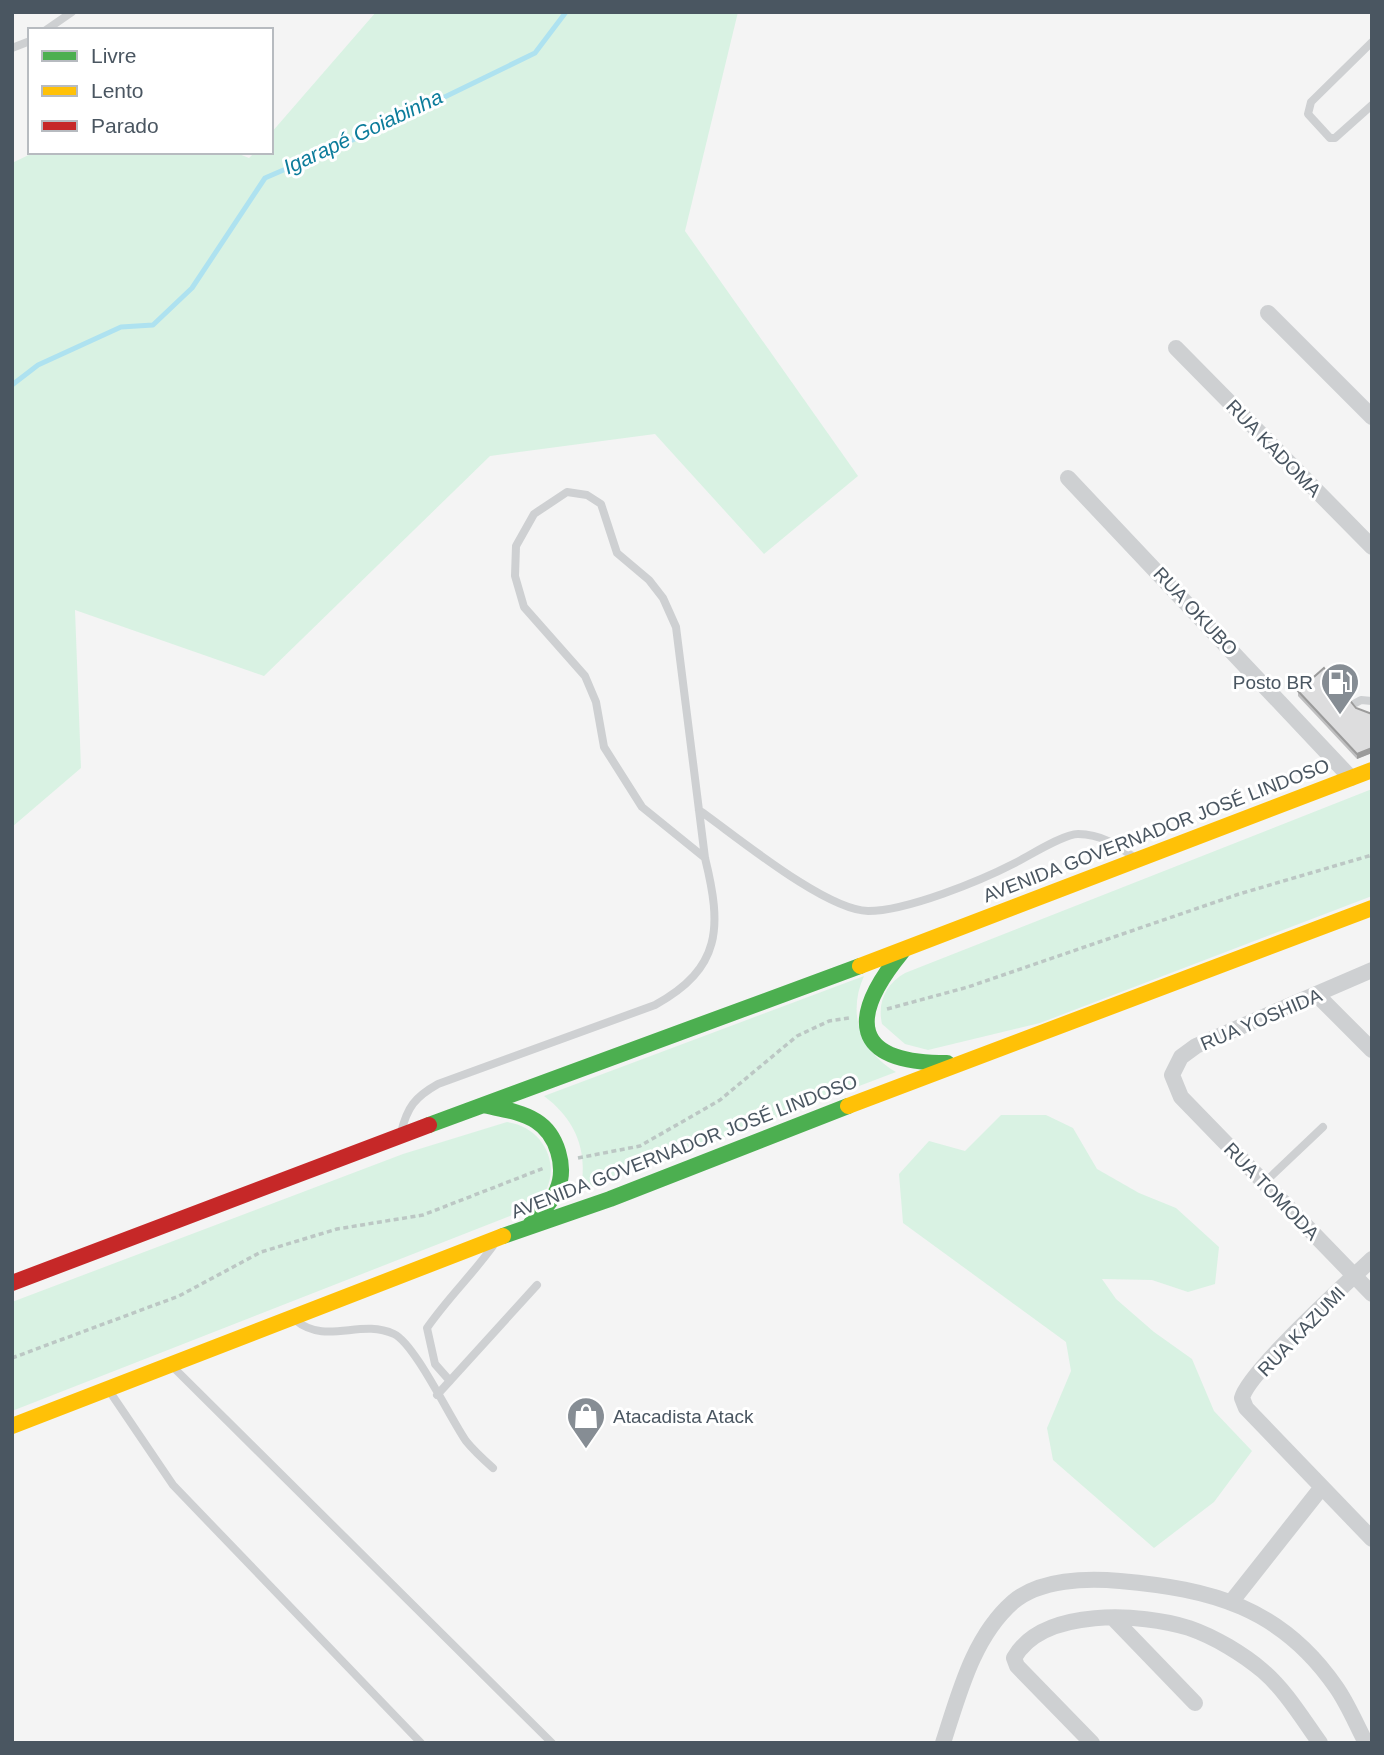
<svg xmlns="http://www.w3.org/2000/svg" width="1384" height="1755" font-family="Helvetica,sans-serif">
	<rect width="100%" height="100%" fill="#f4f4f4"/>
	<path fill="#d9f2e3" d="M376,12h362l-53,219 173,245 -94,78 -109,-120 -165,22 -226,220 -189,-66 6,158 -69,59v-664l23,-11h199l15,6 6,-6h16v-19z
		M1372,789v107l-332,127 -112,27 -23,-6 -23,-20c-5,-22 4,-40 23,-51z
		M864,976c-17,38 -4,75 32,96l-316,120c9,-40 -4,-72 -36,-96z
		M1001,1115h45l27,13 24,41 42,24 37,15 43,39 -4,37 -27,8 -36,-12 -50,-1 14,20 38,33 38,27 22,52 38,40 -38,51 -60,46 -101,-88 -6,-32 24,-57 -5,-29 -163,-119 -4,-49 30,-33 36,10z
		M507,1122c45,6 61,62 21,87l-516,202v-109l391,-148z"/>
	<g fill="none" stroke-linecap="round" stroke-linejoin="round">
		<path stroke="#aee2f0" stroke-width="5" d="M12,385l26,-20 83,-38 32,-2 39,-37 73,-110 122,-53 148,-72 31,-41"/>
		<path stroke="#bcc7c4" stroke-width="3.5" stroke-dasharray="5 3.5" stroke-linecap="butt" d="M887,1009l81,-22 271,-93 133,-39
			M578,1158l62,-12 80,-46 77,-64 32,-15 20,-3
			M12,1358l167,-62 82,-44 76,-23 86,-14 121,-47"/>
		<path stroke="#ced0d2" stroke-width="8" d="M46,30l26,-18
			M1372,42l-61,60 -3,12 22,24h5l37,-33
			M12,48l18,-7
			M1350,706l11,-6 11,1
			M699,810c37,26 126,100 169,101 39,0 112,-30 147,-48 14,-7 48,-29 63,-29 23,0 39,11 57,24
			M401,1133c6,-26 14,-36 37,-49l217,-79c67,-37 67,-78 50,-147l-29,-231 -13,-29 -14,-18 -32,-27 -16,-49 -14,-9 -20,-3 -33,22 -18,32 -1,30 9,31 61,69 11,26 8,45 38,60 63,51
			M1264,1183l59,-56
			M295,1320c32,26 65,-2 99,14 21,10 56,84 72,107 8,10 18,19 27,27
			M173,1367l379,376
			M450,1381l-15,-17 -8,-36c20,-29 45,-53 66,-82
			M110,1392l63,93 248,258
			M437,1395l100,-110"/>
		<path stroke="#ced0d2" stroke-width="16" d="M1268,313l104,104
			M1176,348l196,199
			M1068,478l283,300
			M1372,970l-176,76 -15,11 -9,18 9,22 191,197
			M1317,995l55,55
			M1372,1259c-24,23 -124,113 -130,139l4,10 126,131
			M1232,1601l90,-114
			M1113,1618l82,85
			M943,1743c16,-49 30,-106 70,-141 27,-23 74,-24 107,-21 91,8 161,26 216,106 12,17 20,37 30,56
			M1092,1743l-75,-77 -3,-8c29,-51 128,-45 175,-30 26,9 54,26 74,43 23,20 39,47 57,72"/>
		<path stroke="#4caf50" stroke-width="16" d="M902,952c-54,66 -51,111 45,111
			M483,1105c17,4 37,6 53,16 21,13 31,46 21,69 -6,13 -17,24 -27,35
			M429,1125l431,-159
			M503,1236l107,-37 238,-93"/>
		<path stroke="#ffc107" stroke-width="16" d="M860,966l512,-196
			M848,1106l524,-198
			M12,1426l491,-190"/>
		<path stroke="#c62828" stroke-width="16" d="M12,1283l417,-158"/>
	</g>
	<path fill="#bebebf" d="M1298,691l74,23v39l-15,6 -59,-63z"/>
	<path fill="#9b9b9b" d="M1372,748v5l-15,6v-5z"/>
	<path fill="#ddddde" stroke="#9b9b9b" stroke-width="2" d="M1324,668l32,40 16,6v34l-15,6 -59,-63z"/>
	<defs>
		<symbol id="fuel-pin" viewBox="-11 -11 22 30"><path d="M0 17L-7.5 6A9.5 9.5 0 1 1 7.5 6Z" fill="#868d94" stroke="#fff"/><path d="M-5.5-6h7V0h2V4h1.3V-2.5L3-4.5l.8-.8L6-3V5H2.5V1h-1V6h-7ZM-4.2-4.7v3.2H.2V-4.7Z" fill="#fff"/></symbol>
		<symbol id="shop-pin" viewBox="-11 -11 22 30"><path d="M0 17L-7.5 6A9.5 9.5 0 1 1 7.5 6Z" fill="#868d94" stroke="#fff"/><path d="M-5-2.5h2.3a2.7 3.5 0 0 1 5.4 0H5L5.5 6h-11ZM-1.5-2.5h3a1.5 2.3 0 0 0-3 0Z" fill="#fff"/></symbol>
	</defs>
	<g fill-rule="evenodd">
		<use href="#fuel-pin" x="1318" y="660" width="44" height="60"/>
		<use href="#shop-pin" x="564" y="1394" width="44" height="60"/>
	</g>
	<g text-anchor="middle" stroke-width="6" stroke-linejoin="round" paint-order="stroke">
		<g font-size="19" fill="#4a5661" stroke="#fff">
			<text transform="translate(1274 448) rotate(46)" y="7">RUA KADOMA</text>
			<text transform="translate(1196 611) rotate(47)" y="7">RUA OKUBO</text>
			<text transform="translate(1156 830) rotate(-21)" y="7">AVENIDA GOVERNADOR JOSÉ LINDOSO</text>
			<text transform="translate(1261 1019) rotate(-23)" y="7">RUA YOSHIDA</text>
			<text transform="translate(684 1146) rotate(-21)" y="7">AVENIDA GOVERNADOR JOSÉ LINDOSO</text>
			<text transform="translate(1272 1191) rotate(46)" y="7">RUA TOMODA</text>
			<text transform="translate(1301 1331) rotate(-46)" y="7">RUA KAZUMI</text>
		</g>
		<g font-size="19" fill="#4a5661" stroke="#fff" text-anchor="end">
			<text x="1313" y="689">Posto BR</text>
			<text x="613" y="1423" text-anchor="start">Atacadista Atack</text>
		</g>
		<g font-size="21" font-style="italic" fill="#0c7c9b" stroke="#fff">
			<text transform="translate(363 132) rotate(-25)" y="7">Igarapé Goiabinha</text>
		</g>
	</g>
	<rect width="1384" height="1755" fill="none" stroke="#4a5661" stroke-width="28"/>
	<rect x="28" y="28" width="245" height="126" fill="#ffffff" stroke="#b7bbc0" stroke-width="2"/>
	<rect x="42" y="51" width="35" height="10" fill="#4caf50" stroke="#b7bbc0" stroke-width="2"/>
	<text x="91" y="63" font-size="21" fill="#4a5661">Livre</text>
	<rect x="42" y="86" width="35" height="10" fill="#ffc107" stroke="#b7bbc0" stroke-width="2"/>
	<text x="91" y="98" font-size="21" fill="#4a5661">Lento</text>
	<rect x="42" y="121" width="35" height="10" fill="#c62828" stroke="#b7bbc0" stroke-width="2"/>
	<text x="91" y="133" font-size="21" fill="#4a5661">Parado</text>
</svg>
